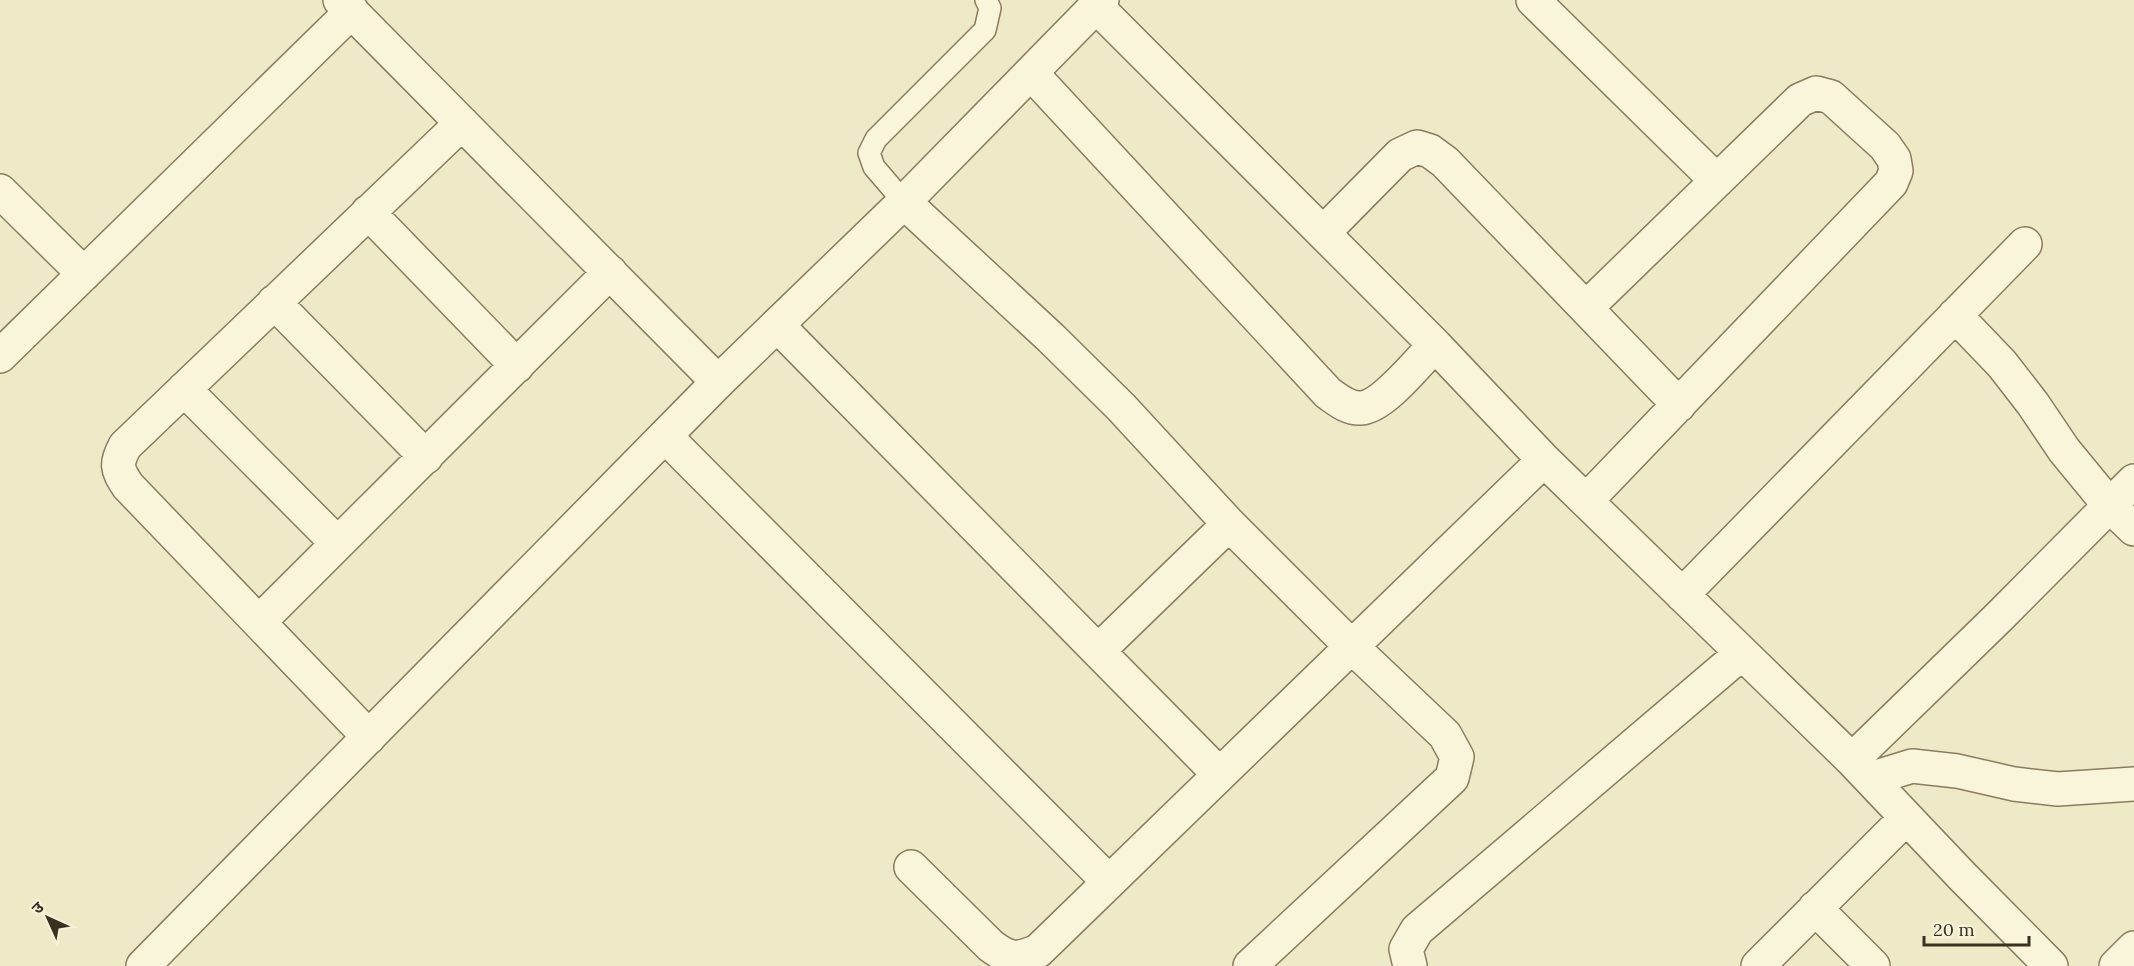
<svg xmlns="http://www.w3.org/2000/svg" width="2134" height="966" font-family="Lora,'Noto Sans Devanagari',serif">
	<rect width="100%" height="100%" fill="#eeeac8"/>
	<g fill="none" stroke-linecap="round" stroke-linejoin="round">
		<defs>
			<path id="service" d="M904,202l-30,-35 -5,-14 7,-14 109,-109 5,-22 -4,-8"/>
			<path id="minor" d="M340,0l378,382
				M1533,0l184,181
				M1096,6l339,339 109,115 308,300 110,116 89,90
				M1031,73l297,320c10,7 20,16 33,15 22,-1 58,-47 74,-63
				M0,191l84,83
				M904,202l147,136 70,69 108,117 122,122 94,89 12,22 -5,21 -202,188
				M368,212l149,154
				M1323,233l77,-78 17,-8 13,4 15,11 234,243
				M274,302l152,155
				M1586,308l214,-208 16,-7 15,4 54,49 9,13 2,12 -5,12 -305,318
				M1955,315l47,49 31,40 31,46 46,56 24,23
				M777,325l442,449
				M0,356l352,-345
				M184,389l153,154
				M665,436l443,445
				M1682,595l343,-351
				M259,622l351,-350
				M1098,651l131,-127
				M369,737l-241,-251c-12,-18 -12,-22 -3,-40l337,-323
				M1852,760l147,-143 135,-136
				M1870,779l42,-13 45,5 57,13 44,5 76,-5
				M911,867l80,79c19,14 26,14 47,5l506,-491
				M1815,908l58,58
				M1410,966l-4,-17 11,-19 325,-277
				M1758,966l148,-148
				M2116,966l18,-18"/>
			<path id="tertiary" d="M143,966l575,-584 186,-180 198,-202"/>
		</defs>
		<use href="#service" stroke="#897d5d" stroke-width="24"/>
		<use href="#minor" stroke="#897d5d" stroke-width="36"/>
		<use href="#tertiary" stroke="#897d5d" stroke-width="36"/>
		<use href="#service" stroke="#f8f5db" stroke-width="21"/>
		<use href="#minor" stroke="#f8f5db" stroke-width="33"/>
		<use href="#tertiary" stroke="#f8f5db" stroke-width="33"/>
	</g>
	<g transform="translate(48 918) rotate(315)" stroke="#f5f2d8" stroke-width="4.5" paint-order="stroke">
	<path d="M0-4.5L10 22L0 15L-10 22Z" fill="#3a3221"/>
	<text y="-9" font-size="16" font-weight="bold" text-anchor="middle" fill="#3a3221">उ</text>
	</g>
	<path d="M1924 936v9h105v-9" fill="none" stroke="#3a3221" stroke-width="3"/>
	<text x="1933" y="936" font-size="18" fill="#3a3221" stroke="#f5f2d8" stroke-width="4.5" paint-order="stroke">20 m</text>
</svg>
